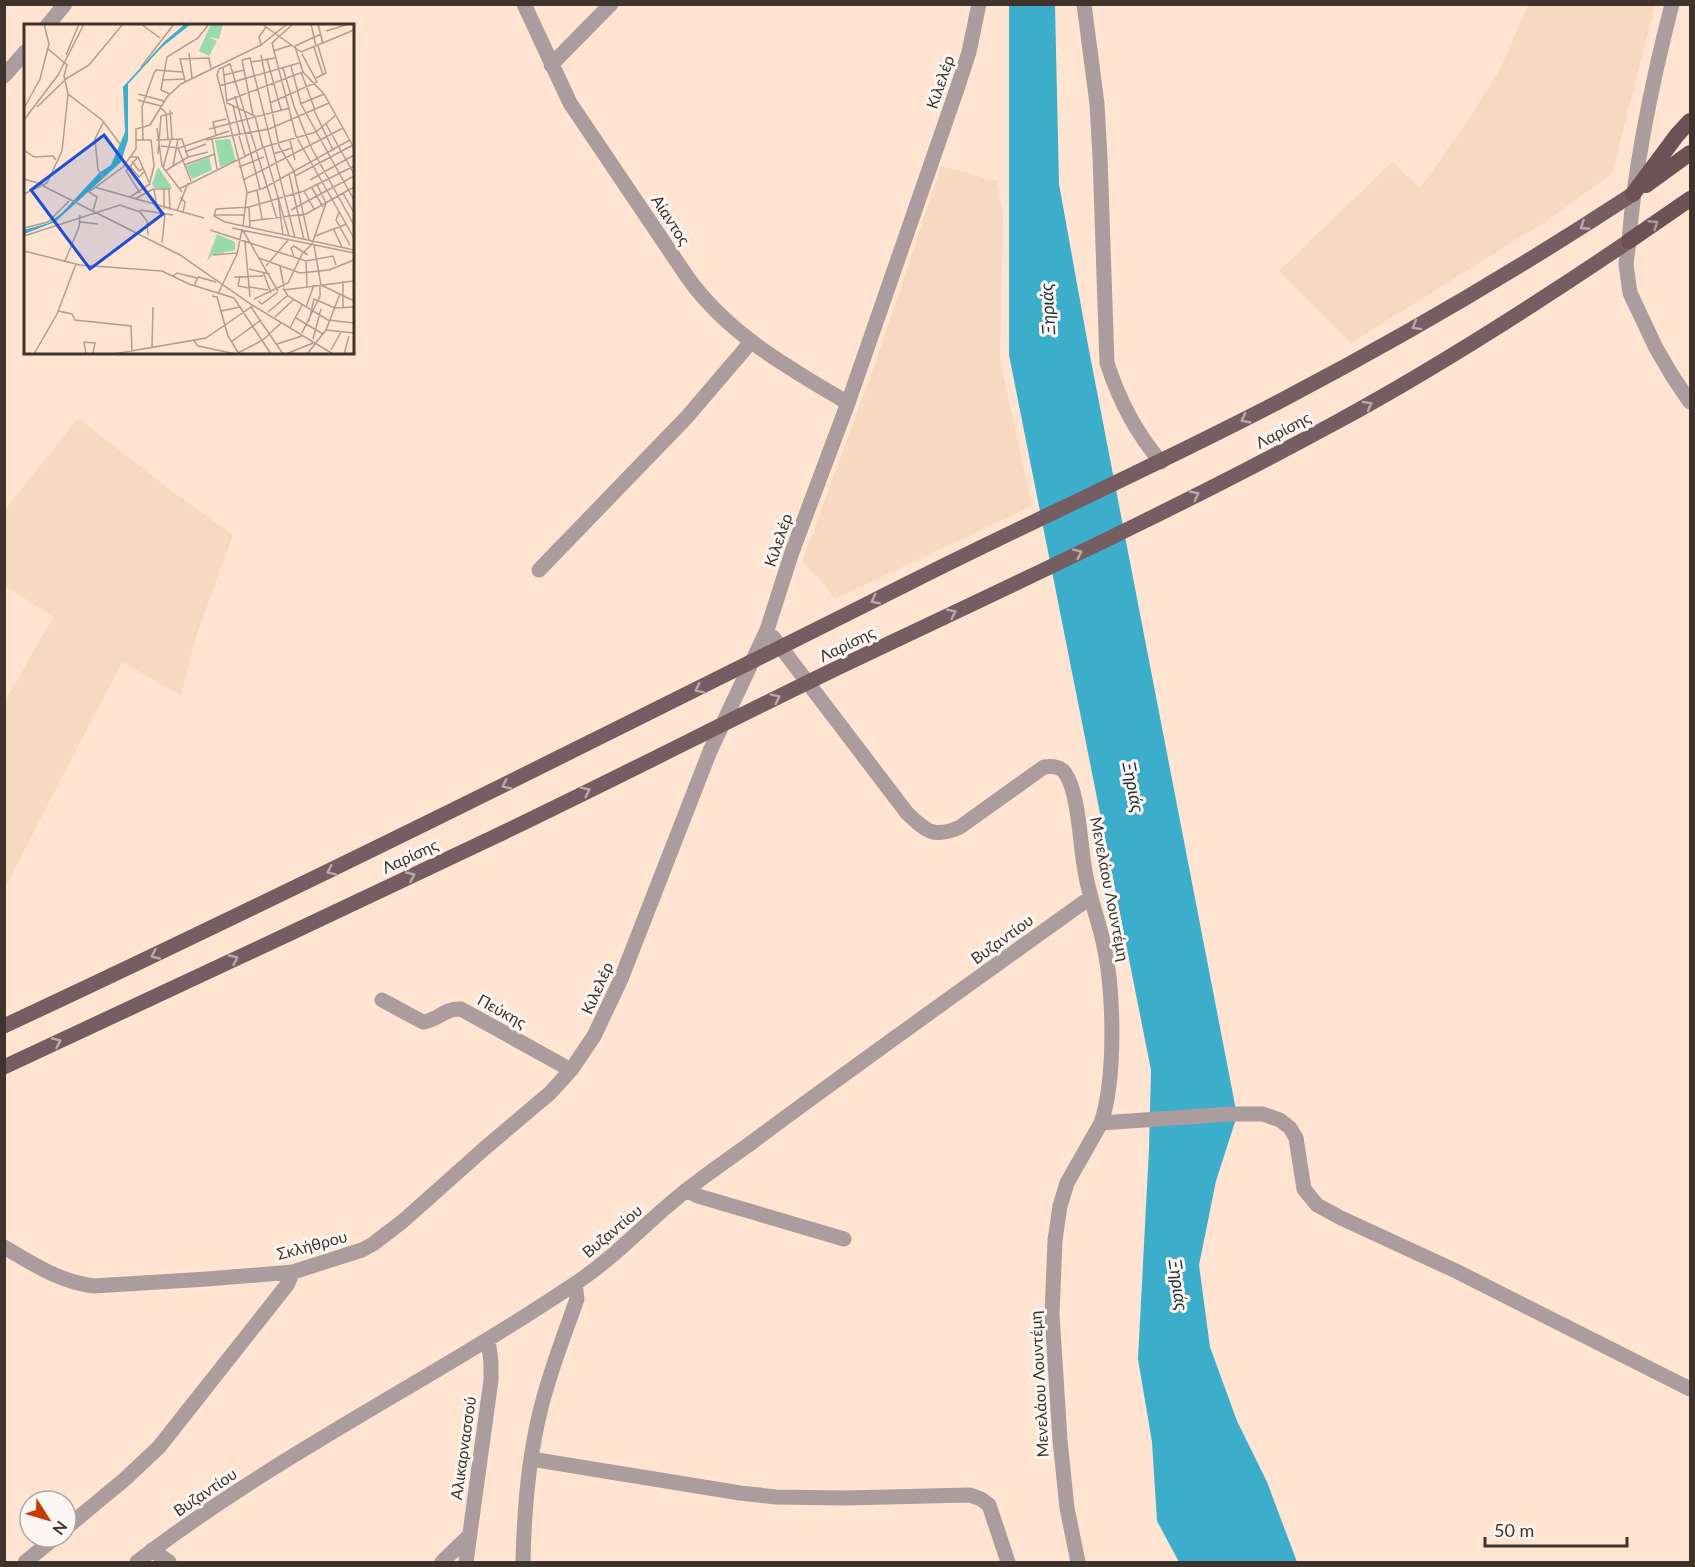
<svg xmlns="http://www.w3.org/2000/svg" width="1695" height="1567" font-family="Lato,sans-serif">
	<rect width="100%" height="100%" fill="#fee4d1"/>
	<path fill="#f7d8c0" d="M1528,5h127l-43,169 -67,48 -194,121 -72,-72 113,-109 28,26 45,-63 35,-56z
		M941,166l56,15 6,33 -3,145 32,147 -197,93 -14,-19 -19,-18 73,-198z
		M78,418l98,76 57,41 -37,102 -15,59 -59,-34 -117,226v-187l48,-84 -48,-31v-77z"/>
	<path fill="#3cadcb" d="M1009,5h46l4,179 29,161 147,760 1,14 -20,62 -17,84 11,82 27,74 30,61 30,80h-118l-22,-41 -5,-79 -14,-83 11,-210 2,-79 -142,-715z"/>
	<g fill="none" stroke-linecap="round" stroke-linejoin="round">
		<path stroke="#ab9c9e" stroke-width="15" d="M524,4l46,99 118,175c41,57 101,90 160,125
			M1084,4l13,100 3,53 7,206c12,37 28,69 54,99
			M47,26l18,-22
			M551,65l60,-61
			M4,76l22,-25
			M1629,241l-3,23 4,29 26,55 17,29 17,25
			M539,570l147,-152 65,-76
			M773,637l134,176c19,18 27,26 53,14l84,-60c8,-1 16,-1 21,6 14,19 15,73 20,98 4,26 14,50 19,75 10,46 12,133 -3,177l-34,60 -7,23 -5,34 -3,74 8,126 7,68 11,54
			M382,1000l41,22c15,-2 22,-14 38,-13l110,61
			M1101,1123l129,-9h33l17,6 10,8 6,10 8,51 13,16 24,13 115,53 234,118
			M686,1190l12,6 146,43
			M4,1247c29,17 56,35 90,39l113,-7 86,-7 69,-22 11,-6 30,-23 82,-73 65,-55 21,-23 23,-34 27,-57 89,-228 57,-121 25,-78 56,-149 109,-314 12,-37 10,-48
			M531,1459l209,34 36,4 68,1 126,-3 11,4 8,6 19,57
			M66,1528l59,-49 34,-32 128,-162 6,-13
			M152,1550l17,12
			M25,1562l31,-25
			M137,1562c137,-106 295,-182 439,-279 41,-27 73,-64 112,-94 24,-19 50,-36 75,-55 108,-80 218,-158 328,-237
			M442,1562l26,-25
			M466,1562l25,-182v-18l-3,-23
			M523,1562c1,-50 5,-101 17,-150 9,-39 24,-76 37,-113l-2,-15"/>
		<path stroke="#ab9c9e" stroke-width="15" d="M1629,241c6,-80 23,-159 43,-237"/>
		<path stroke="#755d61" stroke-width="15" d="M4,1026c306,-143 607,-294 909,-445 123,-62 249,-118 371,-182 120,-63 236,-131 349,-205
			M4,1067c164,-77 327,-152 490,-230 113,-54 224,-111 337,-166 168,-80 338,-158 502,-247 102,-55 200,-118 296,-183"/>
		<path stroke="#6c5256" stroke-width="16" d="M1646,185l44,-32
			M1633,194l44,-59 13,-14
			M1629,241l61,-42"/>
	</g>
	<defs><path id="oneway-chevron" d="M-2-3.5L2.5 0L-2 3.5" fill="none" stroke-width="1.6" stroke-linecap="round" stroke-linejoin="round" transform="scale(1.5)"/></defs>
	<use stroke="#ac9c9c" href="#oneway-chevron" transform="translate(1654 224) rotate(-34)"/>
	<g stroke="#b8aaaa">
		<use href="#oneway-chevron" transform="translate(1584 226) rotate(147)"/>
		<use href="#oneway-chevron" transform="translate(1416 326) rotate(150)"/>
		<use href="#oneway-chevron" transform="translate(1368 405) rotate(-30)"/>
		<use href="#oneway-chevron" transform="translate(1245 419) rotate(153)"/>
		<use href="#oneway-chevron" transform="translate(1195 495) rotate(-27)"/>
		<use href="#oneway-chevron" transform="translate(1078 553) rotate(-26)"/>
		<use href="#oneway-chevron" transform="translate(875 600) rotate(153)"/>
		<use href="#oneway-chevron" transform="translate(952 613) rotate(-26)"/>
		<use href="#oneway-chevron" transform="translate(699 689) rotate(154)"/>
		<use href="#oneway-chevron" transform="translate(776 698) rotate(-26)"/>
		<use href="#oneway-chevron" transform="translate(506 785) rotate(154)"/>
		<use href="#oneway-chevron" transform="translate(586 791) rotate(-26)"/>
		<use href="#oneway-chevron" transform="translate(331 871) rotate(154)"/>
		<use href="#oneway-chevron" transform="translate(411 876) rotate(-25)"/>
		<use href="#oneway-chevron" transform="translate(155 955) rotate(155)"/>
		<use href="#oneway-chevron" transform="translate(234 959) rotate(-25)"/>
		<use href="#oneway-chevron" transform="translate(57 1042) rotate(-25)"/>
	</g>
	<g text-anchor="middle" stroke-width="6" stroke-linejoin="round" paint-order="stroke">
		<g font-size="16" fill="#3e342d" stroke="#fbf6f2">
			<text transform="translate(940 82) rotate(-71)" y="6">Κιλελέρ</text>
			<text transform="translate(671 220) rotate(57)" y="6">Αίαντος</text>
			<text transform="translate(1283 430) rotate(-28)" y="6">Λαρίσης</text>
			<text transform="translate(778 540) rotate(-71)" y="6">Κιλελέρ</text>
			<text transform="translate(847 644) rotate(-26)" y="6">Λαρίσης</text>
			<text transform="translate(410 856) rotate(-25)" y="6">Λαρίσης</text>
			<text transform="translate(1110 889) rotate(79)" y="6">Μενελάου Λουντέμη</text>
			<text transform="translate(1002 939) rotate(-36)" y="6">Βυζαντίου</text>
			<text transform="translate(597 988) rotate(-66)" y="6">Κιλελέρ</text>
			<text transform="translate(502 1011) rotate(29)" y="6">Πεύκης</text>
			<text transform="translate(612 1231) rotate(-40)" y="6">Βυζαντίου</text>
			<text transform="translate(312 1245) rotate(-15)" y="6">Σκλήθρου</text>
			<text transform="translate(1039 1384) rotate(-93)" y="6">Μενελάου Λουντέμη</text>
			<text transform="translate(463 1448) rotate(-82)" y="6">Αλικαρνασσού</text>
			<text transform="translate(205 1492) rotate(-34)" y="6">Βυζαντίου</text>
		</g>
		<g font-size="18" font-style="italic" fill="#1b2f35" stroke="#fbf6f2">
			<text transform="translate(1048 309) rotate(-93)" y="6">Ξηριάς</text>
			<text transform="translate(1133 787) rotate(79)" y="6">Ξηριάς</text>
			<text transform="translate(1178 1285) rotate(82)" y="6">Ξηριάς</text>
		</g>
	</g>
	<g transform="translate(24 24)">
		<rect width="330" height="330" fill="#fee4d1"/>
		<path d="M187,0h12l-4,15 -10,-2 8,4 -8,15 -10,-5zM206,115l6,22 -16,6 -5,-27zM185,133l3,13 -20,9 -6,-13zM134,143l13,19 1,3 -18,-1 -2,-4zM193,210l18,8v8l-23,5 -5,6z" fill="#99d9ae"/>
		<path d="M161,0h6l-29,23 -34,37v56l-7,22 -66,60 -31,12v-4l25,-7 13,-10 37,-40 12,-8 14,-33 -2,-45 42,-46z" fill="#3cadcb"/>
		<path fill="none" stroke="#b19e8f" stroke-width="1.5" d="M117,0l19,14M238,0l39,28 53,-22M269,0l-21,19 24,93 58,102M287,0l5,22M294,0l5,20M302,7l23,-7M237,21l-2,-8 7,-10M271,22l26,-12M271,23l8,25 21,22 30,54M290,23l9,28M23,24l20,17 -3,11 4,18 34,26 18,24M249,27l19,-6M165,29l3,25M42,31l13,-31M237,31l18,91 15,25 15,69M243,35l14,51M218,36l8,-2 45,180M218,36l11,55M227,38l24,-4M267,42l10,38 53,96M117,43l33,-43M199,43l4,36 28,13 8,32M259,44l11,38M277,48l14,38M200,51l20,-5M292,54l10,-5 -8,-27M40,56l25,-15 34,-41M138,56l22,-1M161,57l-5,-22 29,-1 2,11M195,62l80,-23M114,70l26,7M146,70l-9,-4 6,-33 31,-19 11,-14M211,72l16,58M114,76l23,6M202,77l77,-29M246,79l47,-21 -15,-28M276,80l24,-10M209,82l7,29M270,82l17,41 43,78M13,83l27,-26M136,83l6,6 2,26M0,84l16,-29 9,-35 -5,-20M146,86l2,29M290,86l19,40M0,96l34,-45 26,-51M79,99l-8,16 3,31 6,8M302,100l28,50M126,101l17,-28 14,-13 80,-39 26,-21M133,104l5,38 20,26M185,105l81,-21M192,111l-3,-13 13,-3M215,112l6,20M188,115l5,30M112,116h15l3,26 -4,16M119,116l-1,-33 12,-34 2,-3 26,2M132,116l26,-1 6,18M182,116l63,-11 60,-26M266,117l5,19M137,122l18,2 50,-17M154,124l13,33M240,124l25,88M0,126l10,7 19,-1 3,4M161,128l21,-8M134,130l3,-38 12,-3M227,130l9,35M249,130l19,-6M105,133h9l12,27 -20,13M113,134l-11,13 14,22M108,137l7,10 5,-3M105,141l10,12 6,-6M160,141l31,-11M149,142l5,-27M330,142l-50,25 -55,16 -33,2 -2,7 11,6 129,28M215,143l25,-10M139,144l8,-29M141,147l23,-14 20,-5M265,150l15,66M271,152l58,-31M0,155l21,6M219,156l100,-52M286,156l44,-25M293,161l9,18M19,162l137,69 72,50 81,49M70,163l110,31M288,164l11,19M130,165l3,18M155,165l85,-42 52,-15 20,-17M233,166l5,29M280,167l10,18M223,169l17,-5 86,-48M319,169l11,20M0,170l23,-11 15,-32 6,-57M156,173l5,5 -2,11M254,174l5,37M111,175l18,-10h16l1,21M225,183l1,21M140,185v-21M116,186l33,5M267,186l63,-34M69,187l4,-14 -8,-5 34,-25 13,-18v-20l14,-4M153,187l11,-28M315,188l-3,8 14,25M191,191h29M226,197l56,-7 48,-27M56,198l18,2M219,202l4,-34 -30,-117 2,-6 11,-5 47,155M0,204l24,-6 23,-23M208,204l122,25M218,205l36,62M186,206l96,31 27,-5 3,9M310,206l8,17M0,212l96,-31 20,7 7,9 1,14M291,212l32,-12M221,218l5,55M138,219l3,-29M290,221l7,40 33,16M0,227l56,14 82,6 27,13 45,14M189,231l24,-2M270,233l-3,-9 3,-2 14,9M235,234l41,15 29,-3 25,-10M41,237l14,-34 1,-12M282,237l1,25M242,242l23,-27M256,242l4,21M225,245l21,5M239,248l8,21M149,252l4,-3 20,5M216,252l-2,10 11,2M210,253l29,-1M319,257v26M170,262l4,-9 18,5M225,263l19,3M259,264l5,8 40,24 26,3M260,266l70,-9M194,270l19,-40 5,-24M188,272l5,1 11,39 11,18M210,274l37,56M230,275l34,-16 14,-29 10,-10 14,-41M234,277l4,3 16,-12M227,283l32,47M282,283l8,-22M34,287l14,3 3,6 56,6 1,26M197,287l19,-4M244,288l19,-16M251,293l18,-17M272,294l27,16M285,297l5,-22 21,9 19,-1M266,304l12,-23M302,306l28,3M278,309l18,-37v-11M289,315l8,-30M170,317l4,5 38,8M207,318l30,-22M253,320l25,-8M128,323l1,-40M307,326l10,-18M214,329l25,-13 18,-17M10,330l23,-40 19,-50M62,330l-2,-12 11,1 -2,11M90,330l92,-16 48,-33M262,330l27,-11M283,330l19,-24 14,-36M320,330l5,-18"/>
		<path fill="#1d4ed8" fill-opacity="0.15" stroke="#1d4ed8" stroke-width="3" d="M80,111l59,79 -73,55 -59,-79z"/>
		<rect width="330" height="330" fill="none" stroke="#3e342d" stroke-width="3"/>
	</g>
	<rect width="1695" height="1567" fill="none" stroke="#3e342d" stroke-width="12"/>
	<g transform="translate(48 1519) rotate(127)"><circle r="28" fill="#fbf6f2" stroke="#afa8a3" stroke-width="1.5"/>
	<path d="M0-4.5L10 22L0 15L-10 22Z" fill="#c33b07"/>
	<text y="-9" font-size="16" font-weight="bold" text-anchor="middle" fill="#3e342d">N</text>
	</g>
	<path d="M1485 1537v9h142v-9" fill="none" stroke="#3e342d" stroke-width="3"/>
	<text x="1494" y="1537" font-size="18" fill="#3e342d" stroke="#fbf6f2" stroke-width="4.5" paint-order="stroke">50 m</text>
</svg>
